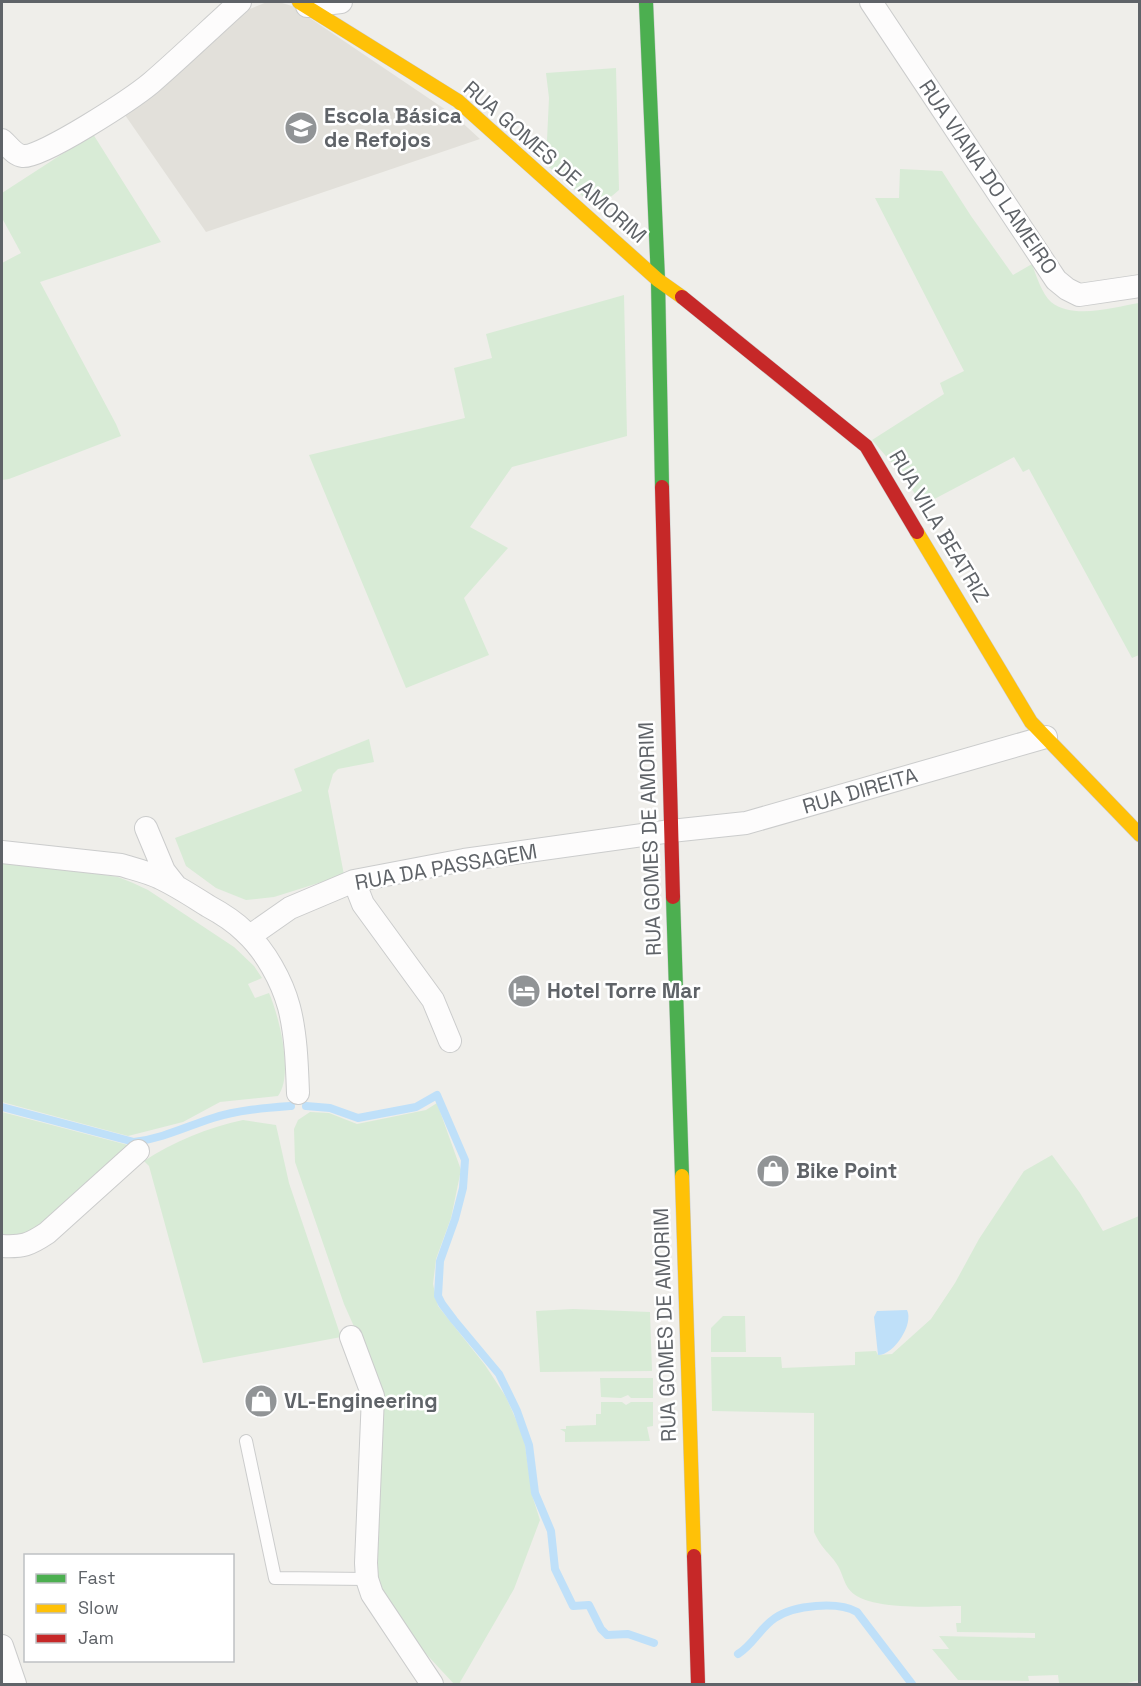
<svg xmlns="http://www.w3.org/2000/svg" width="1141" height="1686" font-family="'Space Grotesk',sans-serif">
	<rect width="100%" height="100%" fill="#efeeea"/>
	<path fill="#e2e0da" d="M267,2h12l13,4 163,110 25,23 -274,93 -81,-117 37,-28 88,-78z"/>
	<path fill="#d8ebd6" d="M616,68l3,122c-11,10 -17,13 -31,11l-53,-46 12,-15 2,-42 -3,-25z
		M93,134l68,108 -121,40 76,142 5,12 -112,43 -7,1v-217l19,-10 -19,-35v-25z
		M900,169l42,2 29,45 42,59 19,-11c4,11 10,30 19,38 23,18 63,5 88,1v352l-7,3 -103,-189 -6,3 -9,-15 -91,48 -25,-35 -26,-30 72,-46 -4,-11 24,-12 -89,-173h24z
		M624,295l3,141 -115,31 -42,60 38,21 -44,50 25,57 -83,33 -97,-233 156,-37 -11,-50 38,-10 -6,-24z
		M369,739l5,23 -36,7 -5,5 -5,17 16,84 -70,22 -28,3 -30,-12 -30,-22 -11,-28 127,-47 -8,-22z
		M2,863l96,11 20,3 15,6 15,7 86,57 20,19 8,12 -14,6 7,14 14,-5c10,23 25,82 9,103l-58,6 -37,20 -55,14 -126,-34z
		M437,1103l24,67 -10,48 -15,41 -3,25 5,22 47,59 21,32 18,41 8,57 8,25 -26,69 -55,95h-5l-39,-42 -22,-30 -16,-32 -9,-222 -24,-54 -49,-142 -1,-33 4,-9 12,-8 19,1 28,11 69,-14z
		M2,1112l126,33 2,5 -2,4 -105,84h-21z
		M243,1120l33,5 13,58 52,154 -138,26 -54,-197 -5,-5c29,-19 65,-34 99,-41z
		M1052,1155l28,38 23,38 36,-15v464l-15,4 -65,-1 -1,-8 -30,1 1,5 -71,-1 -26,-31h17l-10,-13 96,2v-5l-78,-1 -1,-9h5v-17c-27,0 -97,6 -113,-18 -4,-6 -6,-15 -10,-22 -8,-13 -16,-16 -24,-34v-119l-102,-2 -1,-54h70l1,11 73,-3v-13l21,-1 2,4 14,-1 39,-35 24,-36 24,-44 45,-68z
		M573,1309l77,3 2,59 -112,1 -4,-61z
		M723,1316h22l1,36h-35v-24z
		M600,1378h53v20h-22l-3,-3 -7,3 -20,-1z
		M601,1402h21l4,3 5,-3h22v24l-6,1 3,14 -85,1v-10l-5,-3h6v-3l30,-1v-11h5z"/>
	<path fill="#bfe0f9" d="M907,1310c7,14 -13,45 -29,45l-4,-38 3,-6z"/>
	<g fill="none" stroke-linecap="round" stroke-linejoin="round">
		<path stroke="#bfe0f9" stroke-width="8" d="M306,1106l24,2 28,10 58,-11 21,-12 28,65 -2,28 -8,31 -15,42 -2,35 4,8 12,16 45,54 18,37 12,34 6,48 16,38 4,38 18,37 16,-1 12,24 6,6 21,-1 26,9
			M2,1107l132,35c30,-4 51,-15 79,-24 25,-8 52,-10 78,-12
			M738,1654c15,-9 22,-26 37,-36 19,-13 63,-17 82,-6l55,72"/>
		<defs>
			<path id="lane" d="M246,1441l29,137 92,1"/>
			<path id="street" d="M871,2l185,278 11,9 12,6 61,-9
				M307,6l34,-4
				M2,140c7,6 12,15 21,16 19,2 110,-58 128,-73 30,-26 59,-54 89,-81
				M146,828l18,43 11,14
				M2,852l119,13c13,4 27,7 39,13 17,8 32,18 48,28 13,7 26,15 37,26 20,18 37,49 44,75 7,27 8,58 9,86
				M354,881l9,23 70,96 17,41
				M250,936l40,-28 64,-27 110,-21 207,-29 75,-8 300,-86
				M2,1246c21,1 27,-1 45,-13l91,-82
				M351,1337l22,59 -7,167 1,16 5,15 60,90
				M2,1646l13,38"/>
			<path id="fast" d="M646,2l12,278 4,207
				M673,897l9,279"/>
			<path id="slow" d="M299,2l159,99 200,179 24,17
				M917,532l114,190 109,113
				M682,1176l12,380"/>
			<path id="jam" d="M682,297l184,149 51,86
				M662,487l11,410
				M694,1556l4,128"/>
		</defs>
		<use href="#lane" stroke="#cbcccc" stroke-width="14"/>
		<use href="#street" stroke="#cbcccc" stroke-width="24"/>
		<use href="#fast" stroke="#cacacb" stroke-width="15"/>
		<use href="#slow" stroke="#cacacb" stroke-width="15"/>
		<use href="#jam" stroke="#cacacb" stroke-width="15"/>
		<use href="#lane" stroke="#fdfcfc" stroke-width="12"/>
		<use href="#street" stroke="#fdfcfc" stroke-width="22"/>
		<use href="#fast" stroke="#4caf50" stroke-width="14"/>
		<use href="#slow" stroke="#ffc107" stroke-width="14"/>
		<use href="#jam" stroke="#c62828" stroke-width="14"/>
	</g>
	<defs>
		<symbol id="school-disc" viewBox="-11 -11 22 22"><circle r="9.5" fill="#919496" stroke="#fff"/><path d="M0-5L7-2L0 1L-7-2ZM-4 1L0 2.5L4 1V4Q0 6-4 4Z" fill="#fff"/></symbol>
		<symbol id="hotel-disc" viewBox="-11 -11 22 22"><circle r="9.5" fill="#919496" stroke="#fff"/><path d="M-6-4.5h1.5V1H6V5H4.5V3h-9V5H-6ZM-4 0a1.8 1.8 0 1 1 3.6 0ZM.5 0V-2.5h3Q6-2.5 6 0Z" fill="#fff"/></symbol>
		<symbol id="shop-disc" viewBox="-11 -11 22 22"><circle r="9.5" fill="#919496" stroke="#fff"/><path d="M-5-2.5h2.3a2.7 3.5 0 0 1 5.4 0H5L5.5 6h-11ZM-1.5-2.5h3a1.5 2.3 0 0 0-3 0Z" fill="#fff"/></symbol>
	</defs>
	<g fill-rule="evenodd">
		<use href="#school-disc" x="282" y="109" width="38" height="38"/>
		<use href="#hotel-disc" x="505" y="972" width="38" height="38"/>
		<use href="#shop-disc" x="754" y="1152" width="38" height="38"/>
		<use href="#shop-disc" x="242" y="1382" width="38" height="38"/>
	</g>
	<g text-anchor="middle" stroke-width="5" stroke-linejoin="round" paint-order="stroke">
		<g font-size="21" font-weight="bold" fill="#5f6368" stroke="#fff" text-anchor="start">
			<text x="324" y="123">Escola Básica<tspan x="324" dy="24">de Refojos</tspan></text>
			<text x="547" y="998">Hotel Torre Mar</text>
			<text x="796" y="1178">Bike Point</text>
			<text x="284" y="1408">VL-Engineering</text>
		</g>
		<g font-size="21" fill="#5f6368" stroke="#fff">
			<text transform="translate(555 162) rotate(41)" y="7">RUA GOMES DE AMORIM</text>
			<text transform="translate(988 177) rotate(56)" y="7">RUA VIANA DO LAMEIRO</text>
			<text transform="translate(939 526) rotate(59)" y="7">RUA VILA BEATRIZ</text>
			<text transform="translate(860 791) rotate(-16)" y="7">RUA DIREITA</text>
			<text transform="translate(650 839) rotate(-92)" y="7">RUA GOMES DE AMORIM</text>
			<text transform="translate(446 867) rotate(-10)" y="7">RUA DA PASSAGEM</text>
			<text transform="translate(665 1325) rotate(-92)" y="7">RUA GOMES DE AMORIM</text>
		</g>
	</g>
	<rect width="1141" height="1686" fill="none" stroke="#5f6368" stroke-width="6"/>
	<rect x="24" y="1554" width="210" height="108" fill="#ffffff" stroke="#bfc1c3" stroke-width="1.5"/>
	<rect x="36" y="1574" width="30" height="9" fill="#4caf50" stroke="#bfc1c3" stroke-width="1.5"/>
	<text x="78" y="1584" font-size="18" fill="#5f6368">Fast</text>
	<rect x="36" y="1604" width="30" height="9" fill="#ffc107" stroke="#bfc1c3" stroke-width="1.5"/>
	<text x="78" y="1614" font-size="18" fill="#5f6368">Slow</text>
	<rect x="36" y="1634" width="30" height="9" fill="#c62828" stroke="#bfc1c3" stroke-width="1.5"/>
	<text x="78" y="1644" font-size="18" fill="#5f6368">Jam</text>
</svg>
